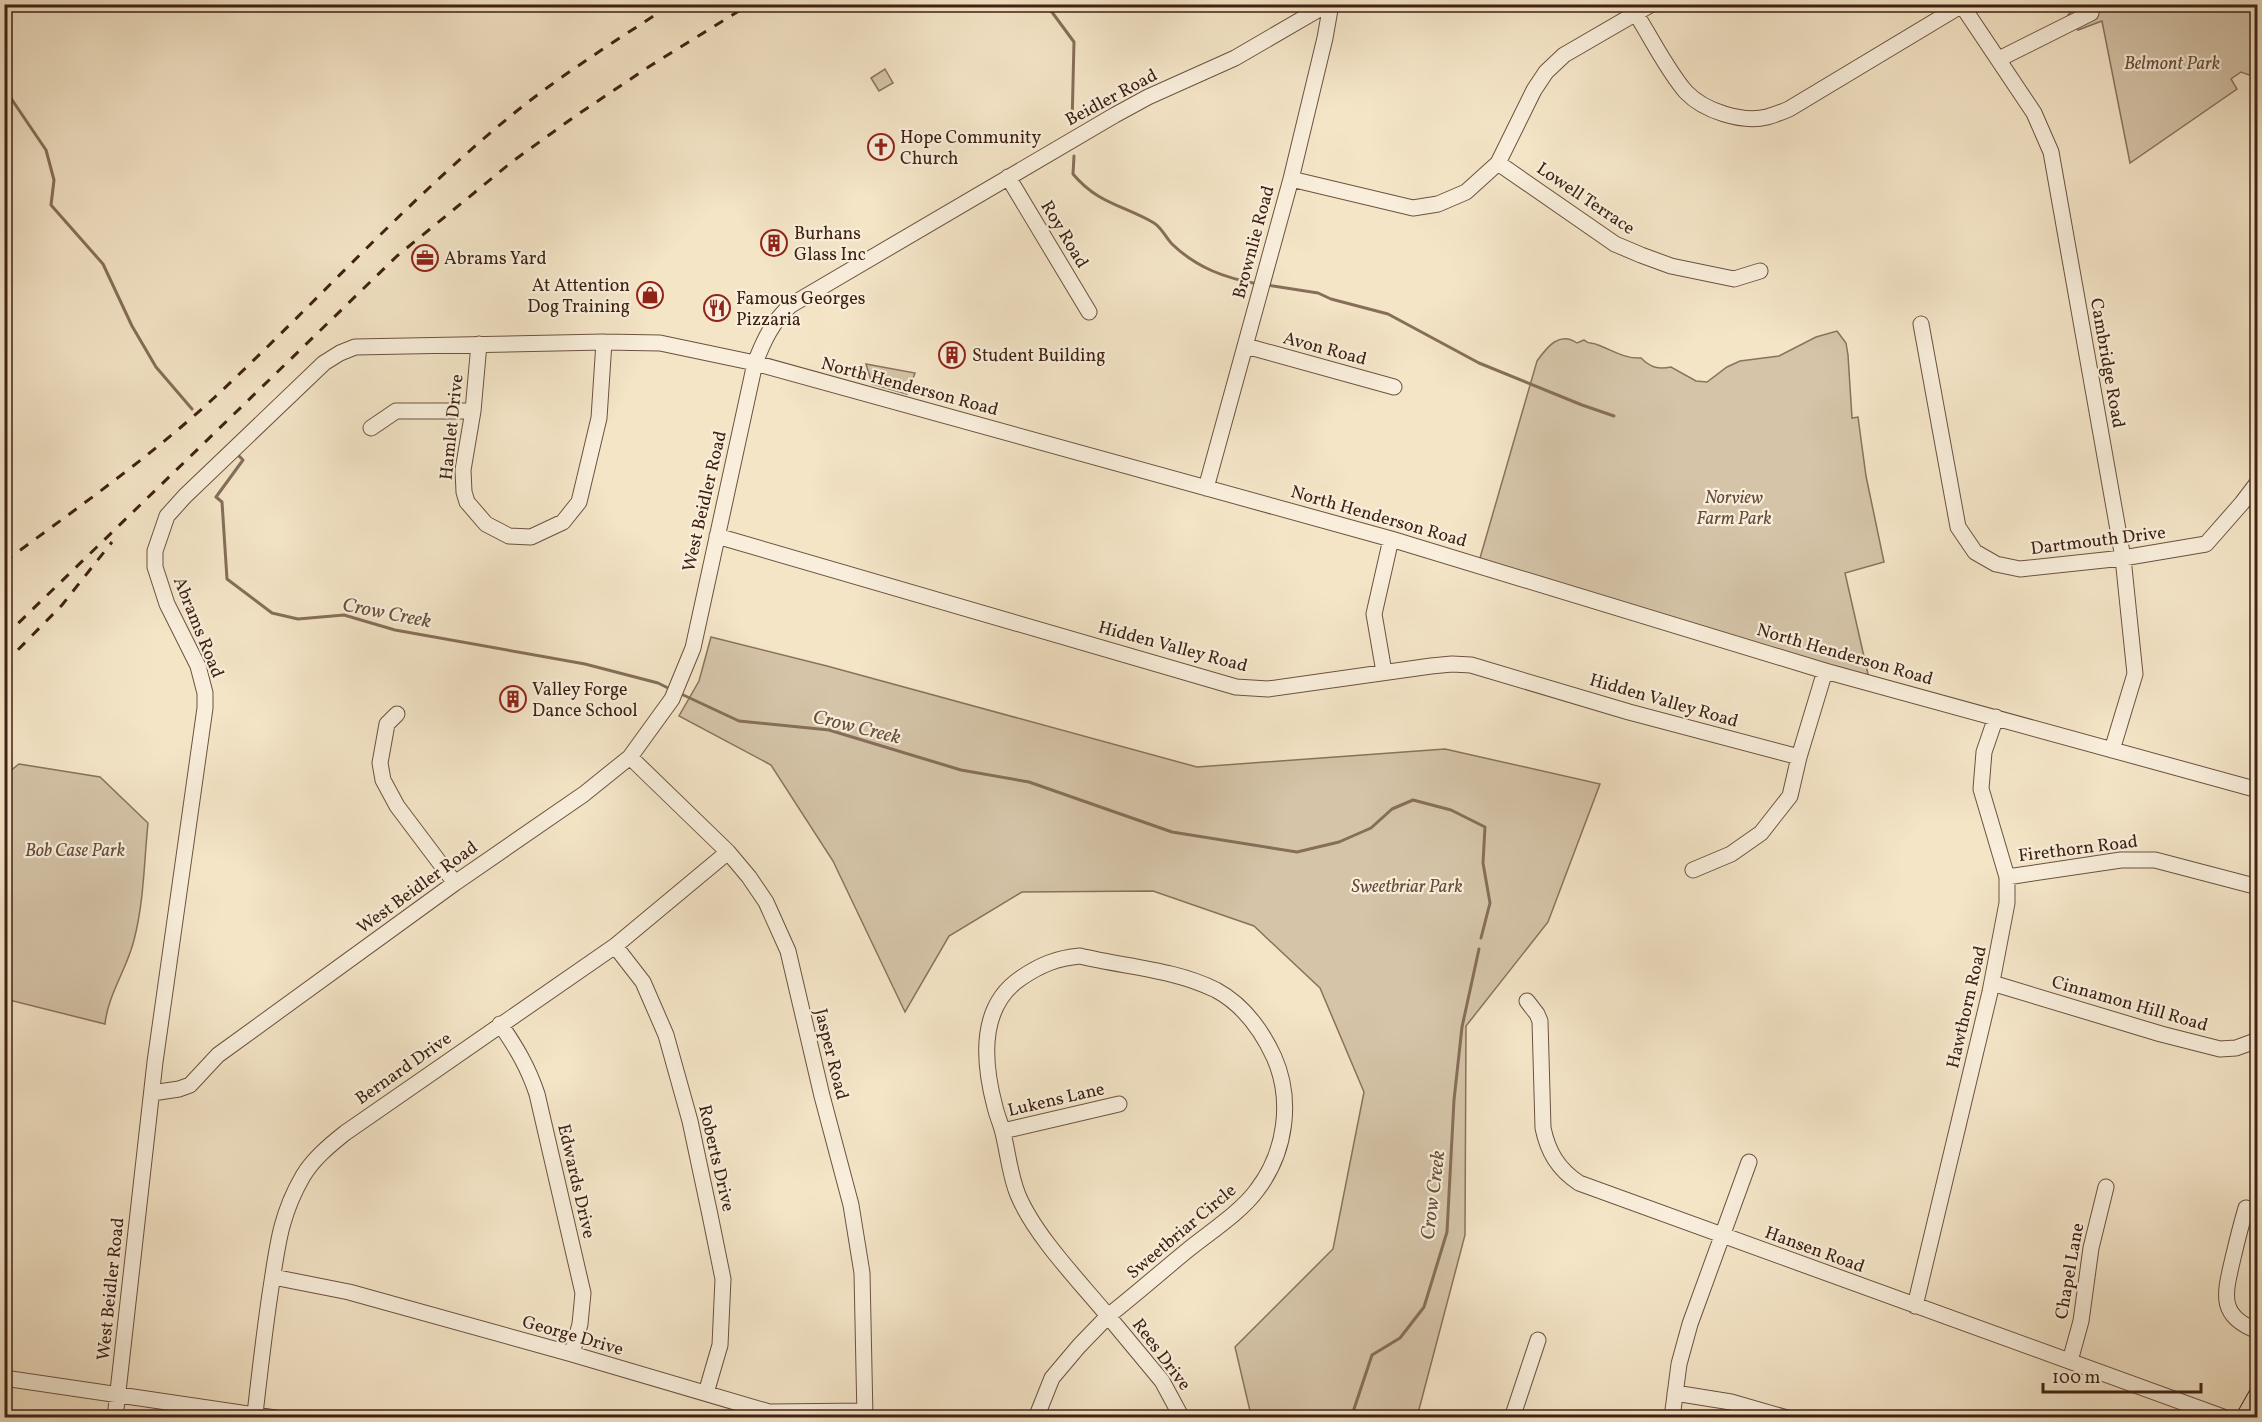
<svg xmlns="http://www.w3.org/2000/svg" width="2262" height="1422" font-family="Vollkorn,serif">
	<rect width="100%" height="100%" fill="#f4e5c7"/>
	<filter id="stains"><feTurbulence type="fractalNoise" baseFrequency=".00333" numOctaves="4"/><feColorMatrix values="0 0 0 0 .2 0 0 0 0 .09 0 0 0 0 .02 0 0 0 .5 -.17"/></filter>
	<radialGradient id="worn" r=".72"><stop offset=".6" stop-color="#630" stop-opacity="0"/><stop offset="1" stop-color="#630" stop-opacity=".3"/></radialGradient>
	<path fill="#d5c4a8" stroke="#8a725d" stroke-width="1.5" d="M2077,5h180v64l-8,6 -8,-3 -10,7 6,10 -107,74 -28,-142 -24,9 -10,-15z
		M885,69l8,14 -14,8 -8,-13z
		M1837,331l9,12 2,12 4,63 6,-1 8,59 18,86 -39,11 25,110 -392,-118 59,-204c10,-14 22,-30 40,-18l7,-3c5,5 8,2 14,5 14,5 27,14 43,13 9,9 17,12 30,9l25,14 11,1 20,-15 13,-6 39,-5 37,-19z
		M866,364l49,9 -8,21 -35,-10z
		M711,637l116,29 370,101 248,-18 155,35 -52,138 -82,104 -1,209 -48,182h-168l1,-6 -15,-64 98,-98 31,-157 -44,-104 -66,-62 -101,-35 -131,1 -73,44 -44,76 -72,-151 -62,-96 -92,-49 20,-35z
		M19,764l81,13 48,46c-4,39 -4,79 -14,117 -7,29 -26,54 -29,84l-100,-25v-224z"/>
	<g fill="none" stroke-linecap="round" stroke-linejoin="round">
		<path stroke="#866e59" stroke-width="3" d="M1046,4l28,38 -2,83
			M4,88l42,62 8,30 -3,25 52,59 29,62 24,41 36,42
			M1074,156l-1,18c25,30 50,31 81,49 8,5 12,15 18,21 25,24 53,34 86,40
			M1267,285l51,8 13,6 57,15 91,49 103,42 32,11
			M236,453l7,7 -27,37 6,5 5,77 45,34 26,6 46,-4 51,15 190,34 73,19 12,6
			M679,693l60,28 90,9 132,40 68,12 143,50 125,20 42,-10 32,-14 21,-19 21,-9 38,10 34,17 -2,36 7,40 -9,35
			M1351,1418l21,-63 28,-17 24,-31 23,-75 7,-132 8,-73 17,-78"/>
		<defs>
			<path id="minor" d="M1961,4l73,109 17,39 72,406 12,116 -23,76
				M1636,14c16,25 31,56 50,78 18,19 56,31 81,25 7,-2 15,-5 22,-8l173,-104
				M1999,59l92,-46
				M1498,163l117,81 26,11 30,11 63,13 26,-8
				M1008,177l81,135
				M1291,179l122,29 25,-4 28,-12 32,-29 36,-73 12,-18 18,-17 88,-51
				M1921,324l37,203 17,25 21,12 24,5 103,-11 83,-14 36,-41 16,-21
				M479,344l-6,67 -10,59 1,22 3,10 19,22 23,12 22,1 32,-15 16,-20 20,-84 5,-76
				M1246,346l148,41
				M371,428l25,-17h77
				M1206,488l85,-309 34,-141 6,-34
				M717,536l519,151 32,2 163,-23 21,-2 19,1 158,47 170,45
				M1384,672l-10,-58 17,-75
				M397,714l-10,10 -7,39 3,17 14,26 58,77
				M630,757l98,95 21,25 17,25 22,49 34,145 29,109 11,68 3,145
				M1693,870l38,-16 30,-21 29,-37 9,-39 26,-86
				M2007,877l114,-17h34l103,27
				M615,946l28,36 23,53 24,86 20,94 13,64 -3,66 -14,48
				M1080,956c45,11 94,13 136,34 28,15 45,39 58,67 19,43 12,95 -17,133 -16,22 -47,42 -68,59 -27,22 -53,45 -81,67 -28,-34 -73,-80 -90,-121 -8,-19 -10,-42 -15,-62 -2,-9 -6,-17 -8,-26 -12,-45 -17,-100 26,-129 19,-13 36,-20 59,-22z
				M1992,983l169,51 59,15 16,-1 22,-8
				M1527,1001l10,13 3,7 3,107c5,24 15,41 36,55l647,235
				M500,1024c16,23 28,43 37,70l46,199 -3,31 -8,30
				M152,1093l27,-4 11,-4 28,-30 237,-172 129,-89 46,-37 42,-58 21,-51 62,-285c9,-23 17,-41 36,-58l324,-190 33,-18 87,-39 93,-54
				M1003,1131l116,-27
				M2246,1208c-5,17 -9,33 -13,50 -8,35 -16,58 25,73
				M273,1277l76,15 223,62 197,58 96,-1
				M1915,1306l75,-314 17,-89v-26l-26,-88 3,-37 12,-35
				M2070,1361l11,-40 10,-73 15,-61
				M4,1378l271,40
				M1675,1393l56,9 56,16
				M255,1414c5,-44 10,-89 17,-133 6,-40 10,-69 31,-105 10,-17 27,-31 42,-43l270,-187 113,-94
				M115,1418l40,-356 50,-354v-15l-7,-27 -31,-62 -12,-37v-16l12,-35 18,-20 139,-133 16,-10 15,-6 249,-5 56,1 95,20 636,176 434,132 433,119
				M1036,1418l16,-40 27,-32 29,-30 54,65 20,37
				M1512,1418l26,-78
				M1672,1418l7,-54 11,-40 59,-162"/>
			<path id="major" d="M2245,1418l13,-23"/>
		</defs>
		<use href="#minor" stroke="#6c523f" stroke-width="17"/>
		<use href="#major" stroke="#3f2112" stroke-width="20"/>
		<use href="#minor" stroke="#f8eedb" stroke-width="15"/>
		<use href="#major" stroke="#f4e5c7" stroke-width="18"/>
		<path stroke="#3f2112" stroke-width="3" stroke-dasharray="10 10" stroke-linecap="butt" d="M4,562c72,-53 146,-105 211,-165 102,-95 195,-200 303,-287 49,-39 102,-72 154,-106
			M4,637l393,-381 116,-95 61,-44 76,-51 100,-62
			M4,664l58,-59 50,-63"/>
	</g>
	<defs>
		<symbol id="church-ring" viewBox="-11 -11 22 22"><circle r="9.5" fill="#f8eedb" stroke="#8f2418" stroke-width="1.5"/><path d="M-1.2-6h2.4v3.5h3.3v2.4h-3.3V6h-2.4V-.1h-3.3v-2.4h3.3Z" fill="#8f2418"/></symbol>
		<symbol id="building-ring" viewBox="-11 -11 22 22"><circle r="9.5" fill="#f8eedb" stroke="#8f2418" stroke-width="1.5"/><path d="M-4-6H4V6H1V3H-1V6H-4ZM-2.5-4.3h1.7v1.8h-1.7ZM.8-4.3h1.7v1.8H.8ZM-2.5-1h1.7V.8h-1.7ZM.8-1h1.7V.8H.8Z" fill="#8f2418"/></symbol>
		<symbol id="office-ring" viewBox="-11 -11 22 22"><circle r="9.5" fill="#f8eedb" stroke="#8f2418" stroke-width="1.5"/><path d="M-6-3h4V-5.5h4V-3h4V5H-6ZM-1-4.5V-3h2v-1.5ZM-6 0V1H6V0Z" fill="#8f2418"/></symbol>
		<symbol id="shop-ring" viewBox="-11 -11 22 22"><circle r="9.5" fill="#f8eedb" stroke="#8f2418" stroke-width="1.5"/><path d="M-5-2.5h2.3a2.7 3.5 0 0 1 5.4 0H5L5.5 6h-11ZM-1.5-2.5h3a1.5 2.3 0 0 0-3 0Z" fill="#8f2418"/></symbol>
		<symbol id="restaurant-ring" viewBox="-11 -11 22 22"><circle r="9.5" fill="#f8eedb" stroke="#8f2418" stroke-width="1.5"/><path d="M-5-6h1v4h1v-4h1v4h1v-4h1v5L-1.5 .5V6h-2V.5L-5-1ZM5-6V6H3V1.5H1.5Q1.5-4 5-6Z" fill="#8f2418"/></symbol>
	</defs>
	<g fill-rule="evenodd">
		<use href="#church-ring" x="866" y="132" width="30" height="30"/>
		<use href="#building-ring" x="759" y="228" width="30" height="30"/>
		<use href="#office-ring" x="410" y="243" width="30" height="30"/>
		<use href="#shop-ring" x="635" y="280" width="30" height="30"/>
		<use href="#restaurant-ring" x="702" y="293" width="30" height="30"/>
		<use href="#building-ring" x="937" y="340" width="30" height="30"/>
		<use href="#building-ring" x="498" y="684" width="30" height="30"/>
	</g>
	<g text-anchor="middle" stroke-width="4.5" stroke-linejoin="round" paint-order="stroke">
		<g font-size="18" font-style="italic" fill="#644a38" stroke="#f8eedb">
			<text x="2172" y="69">Belmont Park</text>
			<text x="1734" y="503">Norview<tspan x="1734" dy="21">Farm Park</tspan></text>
			<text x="75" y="856">Bob Case Park</text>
			<text x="1407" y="892">Sweetbriar Park</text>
		</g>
		<g font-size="18" fill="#3f2112" stroke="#f8eedb">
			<text transform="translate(1111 97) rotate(-28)" y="6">Beidler Road</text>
			<text transform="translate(1586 198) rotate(34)" y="6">Lowell Terrace</text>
			<text transform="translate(1065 234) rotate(59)" y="6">Roy Road</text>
			<text transform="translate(1253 242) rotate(-75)" y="6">Brownlie Road</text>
			<text transform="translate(1325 348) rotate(15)" y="6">Avon Road</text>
			<text transform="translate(2108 363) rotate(80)" y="6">Cambridge Road</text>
			<text transform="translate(910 386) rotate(15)" y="6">North Henderson Road</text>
			<text transform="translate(451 427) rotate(-84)" y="6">Hamlet Drive</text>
			<text transform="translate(704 501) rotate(-77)" y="6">West Beidler Road</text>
			<text transform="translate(1379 516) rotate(16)" y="6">North Henderson Road</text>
			<text transform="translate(2098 540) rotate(-7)" y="6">Dartmouth Drive</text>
			<text transform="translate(199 627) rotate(68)" y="6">Abrams Road</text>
			<text transform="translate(1173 646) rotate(15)" y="6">Hidden Valley Road</text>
			<text transform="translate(1845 654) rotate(16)" y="6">North Henderson Road</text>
			<text transform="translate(1664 700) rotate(16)" y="6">Hidden Valley Road</text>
			<text transform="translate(2078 848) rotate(-7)" y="6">Firethorn Road</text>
			<text transform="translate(417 887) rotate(-36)" y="6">West Beidler Road</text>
			<text transform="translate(2130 1003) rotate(16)" y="6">Cinnamon Hill Road</text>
			<text transform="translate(1966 1007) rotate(-77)" y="6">Hawthorn Road</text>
			<text transform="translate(832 1054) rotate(76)" y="6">Jasper Road</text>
			<text transform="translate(403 1068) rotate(-35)" y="6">Bernard Drive</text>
			<text transform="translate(1056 1099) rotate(-13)" y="6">Lukens Lane</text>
			<text transform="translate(717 1158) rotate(77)" y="6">Roberts Drive</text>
			<text transform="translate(577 1181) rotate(77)" y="6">Edwards Drive</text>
			<text transform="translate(1181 1231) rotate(-40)" y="6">Sweetbriar Circle</text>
			<text transform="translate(1815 1249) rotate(20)" y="6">Hansen Road</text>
			<text transform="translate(2069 1271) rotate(-80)" y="6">Chapel Lane</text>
			<text transform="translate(110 1289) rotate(-84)" y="6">West Beidler Road</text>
			<text transform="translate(573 1335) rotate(16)" y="6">George Drive</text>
			<text transform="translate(1162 1354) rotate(53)" y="6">Rees Drive</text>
		</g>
		<g font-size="18" fill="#3f2112" stroke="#f8eedb" text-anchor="start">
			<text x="900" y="143">Hope Community<tspan x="900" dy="21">Church</tspan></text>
			<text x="794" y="239">Burhans<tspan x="794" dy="21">Glass Inc</tspan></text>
			<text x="444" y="264">Abrams Yard</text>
			<text x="630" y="291" text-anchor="end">At Attention<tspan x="630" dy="21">Dog Training</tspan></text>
			<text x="736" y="304">Famous Georges<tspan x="736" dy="21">Pizzaria</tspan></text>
			<text x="972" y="361">Student Building</text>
			<text x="532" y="695">Valley Forge<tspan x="532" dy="21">Dance School</tspan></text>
		</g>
		<g font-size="20" font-style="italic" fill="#694e3c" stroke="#f8eedb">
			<text transform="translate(387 612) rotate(11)" y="7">Crow Creek</text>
			<text transform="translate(857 726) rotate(14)" y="7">Crow Creek</text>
			<text transform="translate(1432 1195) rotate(-83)" y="7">Crow Creek</text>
		</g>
	</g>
	<rect width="2262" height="1422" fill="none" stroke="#f4e5c7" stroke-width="24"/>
	<rect x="6" y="6" width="2250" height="1410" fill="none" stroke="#3f2112" stroke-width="3"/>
	<rect x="12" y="12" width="2238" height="1398" fill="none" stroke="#3f2112" stroke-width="1.5"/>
	<path d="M2043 1383v9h158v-9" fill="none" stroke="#3f2112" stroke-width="3"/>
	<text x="2052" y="1383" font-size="18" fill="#3f2112" stroke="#f8eedb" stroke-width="4.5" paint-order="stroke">100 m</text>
	<rect width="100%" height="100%" filter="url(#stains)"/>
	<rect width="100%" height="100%" fill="url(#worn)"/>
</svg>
